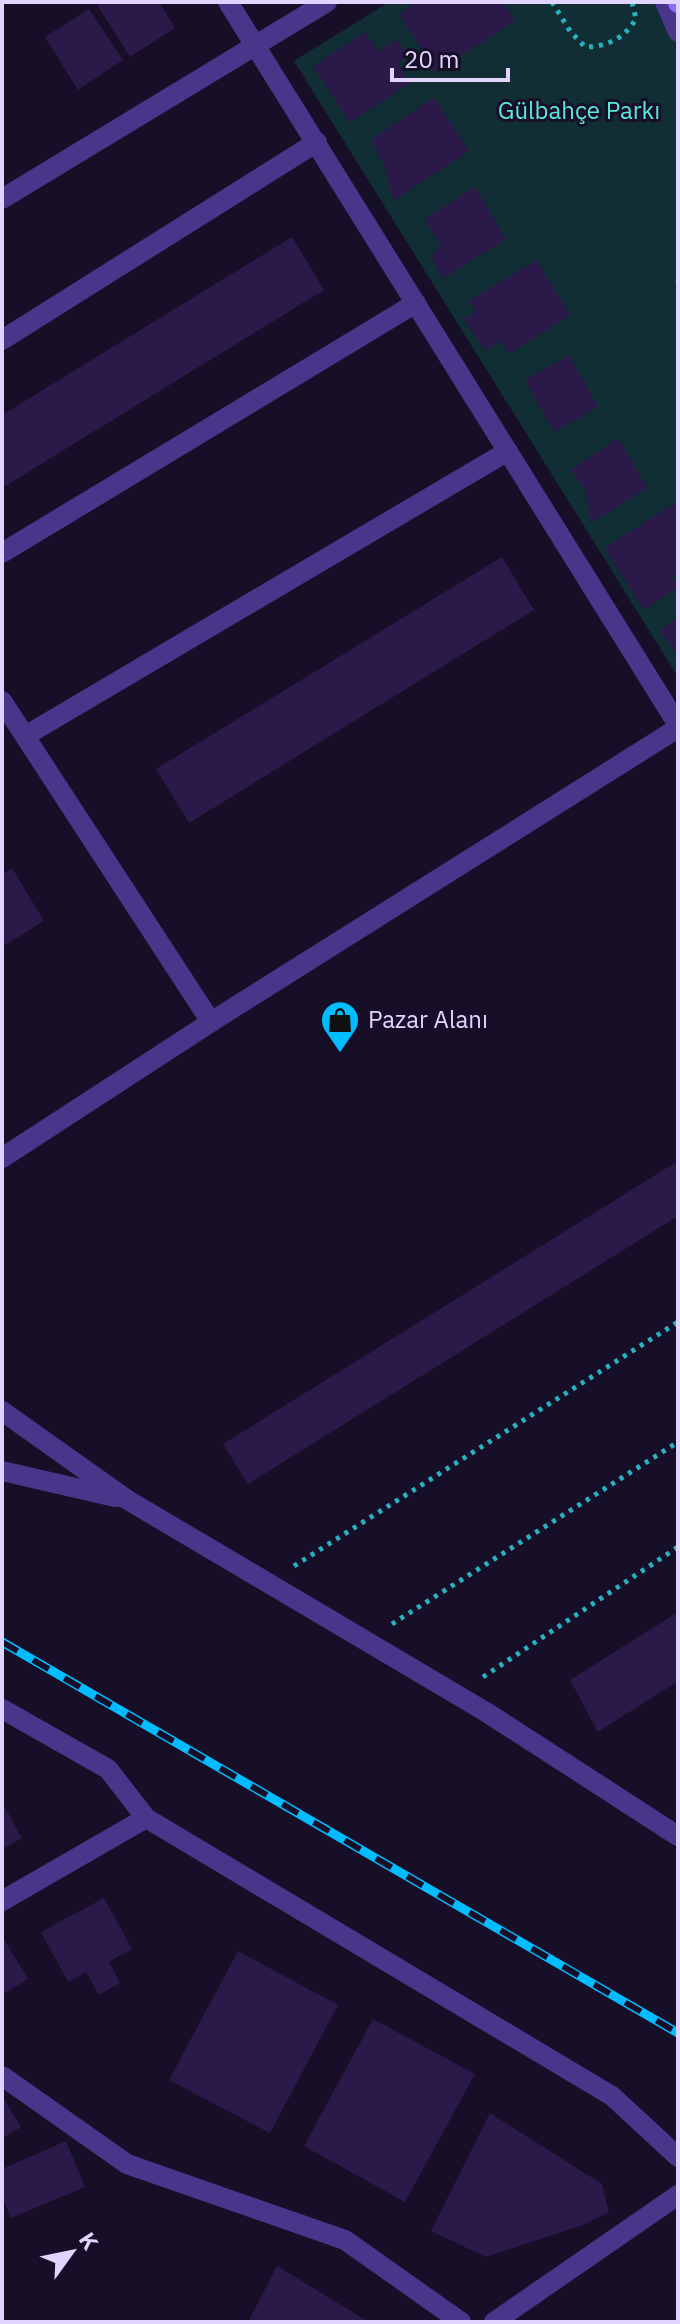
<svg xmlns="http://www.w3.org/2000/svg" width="680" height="2324" font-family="'IBM Plex Sans',sans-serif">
	<rect width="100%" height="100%" fill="#170e28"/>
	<path fill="#102e33" d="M389,2h269l20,46v629l-384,-616z"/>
	<path fill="#2b194a" d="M101,2h58l16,26 -45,29 -33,-52z
		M418,2h85l12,19 -79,51 -37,-58z
		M89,9l34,51 -45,30 -33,-53z
		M365,32l13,20 19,-13 11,18 -11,6 13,20 -60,40 -37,-57z
		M434,97l35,54 -76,50 -7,-31 -15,-30z
		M475,187l31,52 -64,40 -10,-23 8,-11 -15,-26z
		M292,237l32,53 -322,198v-73z
		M536,260l34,55 -61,39 -8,-13 -16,10 -21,-32 12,-8 -7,-10z
		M569,355l29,52 -44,25 -29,-52z
		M618,438l29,50 -56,35 -5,-31 -15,-22z
		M678,501v71l-7,4 7,11 -34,23 -40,-62z
		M502,557l32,53 -345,213 -33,-54z
		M678,617v40l-18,-27z
		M12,868l32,53 -42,26v-73z
		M678,1161v55l-430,268 -25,-40z
		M678,1612v69l-80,51 -28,-52z
		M2,1802l20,36 -20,11z
		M104,1898l28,51 -23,13 11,21 -21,12 -13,-23 -18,10 -27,-50z
		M2,1936l26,43 -26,16z
		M238,1951l100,54 -68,128 -101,-53z
		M373,2019l102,55 -70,128 -101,-56z
		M2,2096l19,31 -19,12z
		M490,2113l112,71 7,28 -26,13 -97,32 -55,-26z
		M66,2141l19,46 -74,31 -9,-22v-27z
		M277,2266l92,56h-121z"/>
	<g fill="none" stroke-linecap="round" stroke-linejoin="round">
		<path stroke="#27b1c1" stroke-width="5" stroke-dasharray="4 6" stroke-linecap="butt" d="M552,2l18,29 15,16c24,-1 38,-8 51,-28l-4,-17
			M678,281v1
			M294,1566l384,-244
			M392,1624l286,-182
			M483,1677l195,-130"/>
		<path stroke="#47368a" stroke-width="20" d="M2,340l315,-198
			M2,701l209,321"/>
		<path stroke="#47368a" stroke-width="20" d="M228,2l450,723
			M665,2l13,30
			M2,199l325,-197
			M2,553l414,-250
			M25,736l483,-285
			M2,1158l209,-136 467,-294
			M2,1411l124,88 360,213 192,124
			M2,1471l113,26
			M2,1709l106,60 38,49 466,278 66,61
			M2,1901l144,-83
			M2,2076l125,88 218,76 116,82
			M494,2322l184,-127"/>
		<path stroke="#886cff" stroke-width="20" d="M678,2v1"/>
		<defs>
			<path id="rail" d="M2,1642l676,391"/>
		</defs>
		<use href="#rail" stroke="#01bcff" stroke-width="9"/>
		<use href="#rail" stroke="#170e28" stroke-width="6" stroke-dasharray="18" stroke-linecap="butt"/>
	</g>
	<defs>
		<symbol id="shop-pin" viewBox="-11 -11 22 30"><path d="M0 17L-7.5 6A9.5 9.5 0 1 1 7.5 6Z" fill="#01bcff" stroke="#170e28"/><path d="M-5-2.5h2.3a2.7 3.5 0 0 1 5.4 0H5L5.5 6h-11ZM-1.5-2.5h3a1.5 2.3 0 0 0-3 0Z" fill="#111"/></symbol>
	</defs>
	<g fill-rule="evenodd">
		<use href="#shop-pin" x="318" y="998" width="44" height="60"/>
	</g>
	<g text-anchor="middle" stroke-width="6" stroke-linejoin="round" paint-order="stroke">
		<g font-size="24" fill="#58e8dc" stroke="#170e28">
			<text x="579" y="119">Gülbahçe Parkı</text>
		</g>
		<g font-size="24" fill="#e1d5ff" stroke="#170e28" text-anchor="start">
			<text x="368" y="1028">Pazar Alanı</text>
		</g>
	</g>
	<rect width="680" height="2324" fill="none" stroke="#e1d5ff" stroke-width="8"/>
	<g transform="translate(72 2252) rotate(57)" stroke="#170e28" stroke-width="6" paint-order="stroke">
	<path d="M0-6L14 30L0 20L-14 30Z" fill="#e1d5ff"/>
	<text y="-12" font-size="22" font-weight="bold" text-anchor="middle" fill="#e1d5ff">K</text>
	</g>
	<path d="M392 68v12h116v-12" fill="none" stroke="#e1d5ff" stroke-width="4"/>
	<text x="404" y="68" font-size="24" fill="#e1d5ff" stroke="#170e28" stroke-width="6" paint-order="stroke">20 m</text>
</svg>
